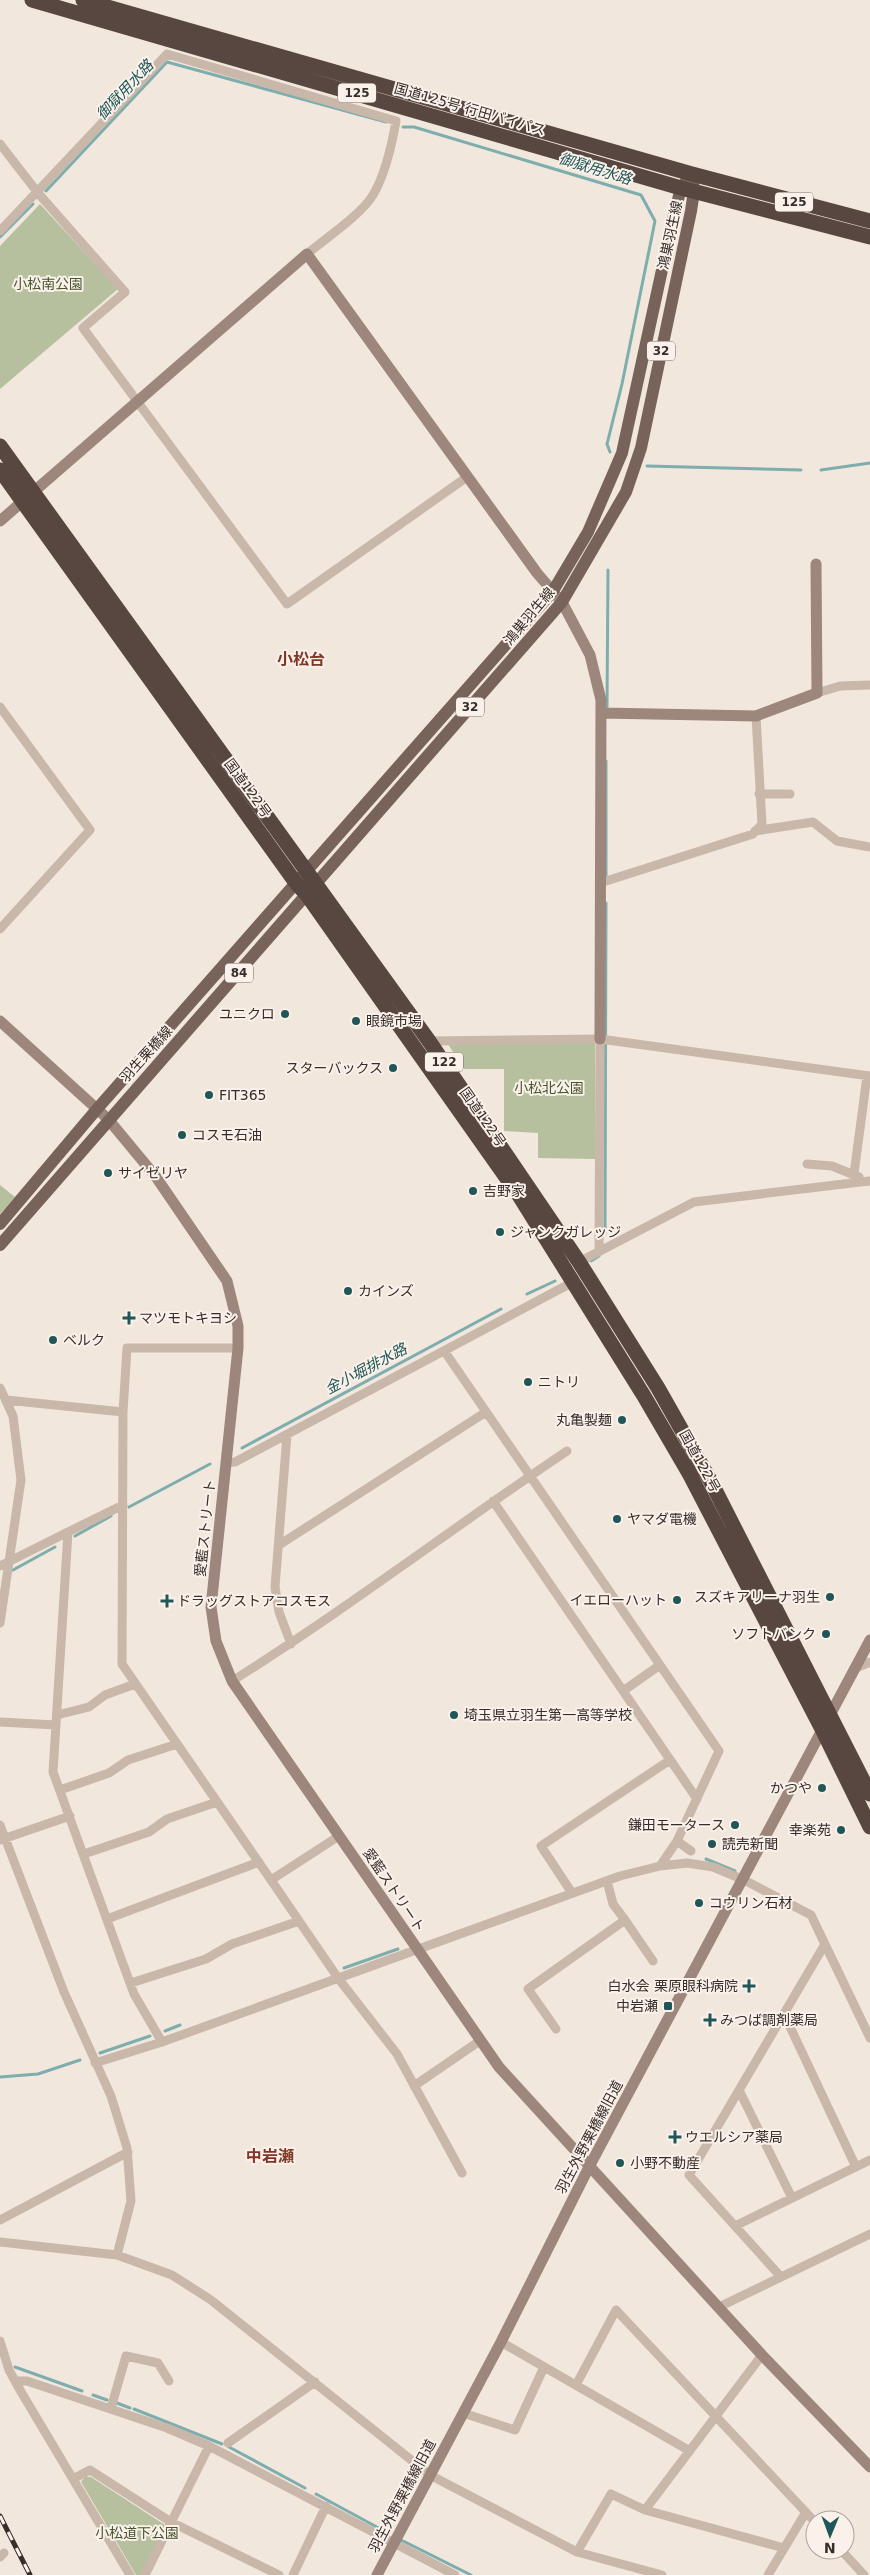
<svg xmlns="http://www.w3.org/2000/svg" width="870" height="2575" font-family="'DejaVu Sans','Noto Sans JP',sans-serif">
	<rect width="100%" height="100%" fill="#f2e7dd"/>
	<path fill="#b6c09e" d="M40,204l78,85 -118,100v-143z
		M446,1041l149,2v116l-57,-1v-25l-34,-2v-62h-40z
		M0,1185l15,12 -15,17z
		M85,2477h6l74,48 -23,50h-6l-55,-93z"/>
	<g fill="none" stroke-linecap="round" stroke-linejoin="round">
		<path stroke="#7daead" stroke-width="3" d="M403,127h11l227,68 14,26 -33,163 -15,60 3,8
			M46,191l121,-129 219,60
			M0,237l33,-33
			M647,466l154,4
			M821,470l49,-7
			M607,707l1,-137
			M606,880v-119
			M605,1233l1,-330
			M591,1261l8,-5
			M527,1294l28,-13
			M242,1448l259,-139
			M129,1507l81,-43
			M75,1536l36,-20
			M13,1570l42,-23
			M706,1859l29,12
			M344,1968l54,-19
			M165,2031l15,-6
			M100,2053l50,-17
			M0,2077l38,-3 42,-14
			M15,2367l67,24
			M93,2395l14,5
			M117,2403l13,5
			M134,2409l88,35
			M229,2447l76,41
			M316,2494l70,38
			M401,2540l70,35"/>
		<path stroke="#c9b7aa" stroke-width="9" d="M0,144l38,49 87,99 -42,36 204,276 180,-127
			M0,231l167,-177 229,67c-4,23 -11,54 -23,74 -13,21 -46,42 -66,59
			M817,693l23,-7 30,-1
			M0,707l90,123 -90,99
			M759,794h31
			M755,831l58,-9 24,19 33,6
			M600,883l153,-49 9,-10 -6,-108
			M429,1041l171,-2 270,37
			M807,1164l25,2 27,11
			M854,1174l13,-98
			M599,1250l1,-211
			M579,1262l115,-60 175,-21
			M238,1348h-111l-4,64 -1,252 149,216 68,-44
			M445,1352l274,399 -42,90 14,10
			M0,1388l13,28 8,64 -21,143
			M6,1400l117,12
			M287,1435l-12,152 4,25 12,32
			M226,1463l9,-1 338,-180
			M493,1501l204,298
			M123,1505l-55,27 -15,240 81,222 28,48
			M279,1545l207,-133
			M0,1566l68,-34
			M856,1668l14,-6
			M232,1681c115,-72 223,-155 335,-230
			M623,1691l37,-26
			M57,1715l32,-8 16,-12 30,-11
			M0,1722l56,3
			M60,1790l49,-17 19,-13 49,-16
			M0,1825l64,167 47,104 16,52 4,53 -14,54
			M0,1840l70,-24
			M84,1854l65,-22 18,-13 50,-17
			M660,1866l17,-25
			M271,1880l67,98 59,76 65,119
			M607,1881l6,23 12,16
			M572,1893l-31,-47 129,-86
			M107,1919l152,-57
			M131,1983l75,-24 26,-15 67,-23
			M784,2014l72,153
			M556,2029l-28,-40 97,-69 28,41
			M95,2063l67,-21 458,-166 40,-10 27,-3 26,4 31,13 67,35 59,123
			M414,2086l67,-46
			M739,2090l53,108
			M0,2220l128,-68
			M735,2226l135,-66
			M0,2242l117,13 55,20 39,25 219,175 147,77 85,23
			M781,2277l-92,-102 136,-231
			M719,2307l151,-73
			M0,2341l9,29 11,20 110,185
			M501,2342l189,109
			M16,2381h11l140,47 42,18 246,129
			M576,2385l40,-75 199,212
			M111,2408l15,-52 32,7 11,18
			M463,2413l52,17 29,-63
			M228,2443l87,-61
			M73,2479l17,-9 81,52 108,53
			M645,2510l139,38
			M841,2550l23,25
			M577,2552l34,-58 34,16 117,-155
			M0,2557l4,-4
			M145,2575l64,-129
			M293,2575l33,-69
			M768,2575l38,-63"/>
		<path stroke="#9d867b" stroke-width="11" d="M0,521l307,-267 230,319 25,29 28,53 11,45 -1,339
			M602,713l154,3 61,-23 -1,-129
			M0,1021l108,98 48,58 71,104 11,45v22l-27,259 5,34 16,40 267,386 263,288 108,112
			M377,2575l124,-233 88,-175 281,-527"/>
		<path stroke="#78635b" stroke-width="12" d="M0,1224l97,-115 456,-518 35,-59 34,-79 52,-238 7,-27 6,-8
			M0,1245l562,-643 64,-110 15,-44 50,-237 3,-20 -1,-9"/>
		<path stroke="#584640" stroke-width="15" d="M32,0l649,188 189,49
			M83,0l609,174 178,47
			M0,446l429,595 150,221 79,126 52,92 160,314
			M0,470l296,413 11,12 213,302 124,199 46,79 132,254 48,98"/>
		<defs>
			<path id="rail" d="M0,2516l30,59"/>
		</defs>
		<use href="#rail" stroke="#372d29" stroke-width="5"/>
		<use href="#rail" stroke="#f9f1ea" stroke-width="3" stroke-dasharray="9" stroke-linecap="butt"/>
	</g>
	<g fill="#205657" stroke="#f9f1ea" stroke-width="2">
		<circle cx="285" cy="1014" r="5"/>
		<circle cx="356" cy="1021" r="5"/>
		<circle cx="393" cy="1068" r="5"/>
		<circle cx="209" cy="1095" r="5"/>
		<circle cx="182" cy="1135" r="5"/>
		<circle cx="108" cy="1173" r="5"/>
		<circle cx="473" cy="1191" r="5"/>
		<circle cx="500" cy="1232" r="5"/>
		<circle cx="348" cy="1291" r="5"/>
		<path d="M126.5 1310.5h5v5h5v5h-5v5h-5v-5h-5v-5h5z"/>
		<circle cx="53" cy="1340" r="5"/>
		<circle cx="528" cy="1382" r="5"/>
		<circle cx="622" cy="1420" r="5"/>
		<circle cx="617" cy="1519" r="5"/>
		<circle cx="830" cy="1597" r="5"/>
		<circle cx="677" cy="1600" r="5"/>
		<path d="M164.5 1593.5h5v5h5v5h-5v5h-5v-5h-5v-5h5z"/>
		<circle cx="826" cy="1634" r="5"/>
		<circle cx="454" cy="1715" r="5"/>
		<circle cx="822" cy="1788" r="5"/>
		<circle cx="735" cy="1825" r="5"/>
		<circle cx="841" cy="1830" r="5"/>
		<circle cx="712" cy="1844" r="5"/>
		<circle cx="699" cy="1903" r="5"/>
		<path d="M746.5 1978.5h5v5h5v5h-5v5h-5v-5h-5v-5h5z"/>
		<rect x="663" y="2001" width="10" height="10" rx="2.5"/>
		<path d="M707.5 2012.5h5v5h5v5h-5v5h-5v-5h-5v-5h5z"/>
		<path d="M672.5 2129.5h5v5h5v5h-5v5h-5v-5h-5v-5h5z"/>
		<circle cx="620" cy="2163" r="5"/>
	</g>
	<g text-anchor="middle" stroke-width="4" stroke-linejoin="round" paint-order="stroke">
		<g fill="#f9f1ea" stroke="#716863" stroke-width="1">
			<rect x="338" y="83.5" width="38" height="19" rx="4"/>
			<rect x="775" y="192.5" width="38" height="19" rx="4"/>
			<rect x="647" y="341.5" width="28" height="19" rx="4"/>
			<rect x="456" y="697.5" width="28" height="19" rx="4"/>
			<rect x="225" y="963.5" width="28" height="19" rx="4"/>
			<rect x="425" y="1052.5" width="38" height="19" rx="4"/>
		</g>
		<g font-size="12" font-weight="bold" fill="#372d29">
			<text x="357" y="97">125</text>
			<text x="794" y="206">125</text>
			<text x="661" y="355">32</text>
			<text x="470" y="711">32</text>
			<text x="239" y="977">84</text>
			<text x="444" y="1066">122</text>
		</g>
		<g font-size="14" fill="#372d29" stroke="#f9f1ea">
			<text transform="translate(470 109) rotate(16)" y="5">国道125号 行田バイパス</text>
			<text transform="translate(670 235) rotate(-78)" y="5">鴻巣羽生線</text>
			<text transform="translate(529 616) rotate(-50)" y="5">鴻巣羽生線</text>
			<text transform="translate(248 788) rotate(54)" y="5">国道122号</text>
			<text transform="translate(146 1054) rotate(-48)" y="5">羽生栗橋線</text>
			<text transform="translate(483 1117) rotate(55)" y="5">国道122号</text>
			<text transform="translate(700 1461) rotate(61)" y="5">国道122号</text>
			<text transform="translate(205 1528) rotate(-84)" y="5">愛藍ストリート</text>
			<text transform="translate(394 1890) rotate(56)" y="5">愛藍ストリート</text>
			<text transform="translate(589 2137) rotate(-62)" y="5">羽生外野栗橋線旧道</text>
			<text transform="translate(402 2496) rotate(-62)" y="5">羽生外野栗橋線旧道</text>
		</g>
		<g font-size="14" fill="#48552e" stroke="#f9f1ea">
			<text x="48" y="289">小松南公園</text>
			<text x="549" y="1093">小松北公園</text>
			<text x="137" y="2538">小松道下公園</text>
		</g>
		<g font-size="14" fill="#372d29" stroke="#f9f1ea" text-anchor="start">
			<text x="275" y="1019" text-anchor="end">ユニクロ</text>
			<text x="366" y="1026">眼鏡市場</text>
			<text x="383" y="1073" text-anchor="end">スターバックス</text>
			<text x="219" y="1100">FIT365</text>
			<text x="192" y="1140">コスモ石油</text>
			<text x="118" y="1178">サイゼリヤ</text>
			<text x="483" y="1196">吉野家</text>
			<text x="510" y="1237">ジャンクガレッジ</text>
			<text x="358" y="1296">カインズ</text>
			<text x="139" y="1323">マツモトキヨシ</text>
			<text x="63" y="1345">ベルク</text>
			<text x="538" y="1387">ニトリ</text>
			<text x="612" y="1425" text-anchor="end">丸亀製麺</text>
			<text x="627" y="1524">ヤマダ電機</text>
			<text x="820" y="1602" text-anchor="end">スズキアリーナ羽生</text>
			<text x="667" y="1605" text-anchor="end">イエローハット</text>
			<text x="177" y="1606">ドラッグストアコスモス</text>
			<text x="816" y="1639" text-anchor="end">ソフトバンク</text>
			<text x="464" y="1720">埼玉県立羽生第一高等学校</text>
			<text x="812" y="1793" text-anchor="end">かつや</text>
			<text x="725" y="1830" text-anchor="end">鎌田モータース</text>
			<text x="831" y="1835" text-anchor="end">幸楽苑</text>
			<text x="722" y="1849">読売新聞</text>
			<text x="709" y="1908">コウリン石材</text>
			<text x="738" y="1991" text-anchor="end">白水会 栗原眼科病院</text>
			<text x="658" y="2011" text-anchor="end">中岩瀬</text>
			<text x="720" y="2025">みつば調剤薬局</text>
			<text x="685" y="2142">ウエルシア薬局</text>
			<text x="630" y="2168">小野不動産</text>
		</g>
		<g font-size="15" font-style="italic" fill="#205657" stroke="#f9f1ea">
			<text transform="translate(125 90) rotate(-47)" y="5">御獄用水路</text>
			<text transform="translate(595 169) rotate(17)" y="5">御獄用水路</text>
			<text transform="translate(366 1369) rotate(-28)" y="5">金小堀排水路</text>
		</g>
		<g font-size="16" font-weight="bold" fill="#833625" stroke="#f9f1ea">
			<text x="301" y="665">小松台</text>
			<text x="270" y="2162">中岩瀬</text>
		</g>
	</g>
	<g transform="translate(830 2535) rotate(181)"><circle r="24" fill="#f9f1ea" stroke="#aba39d"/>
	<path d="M0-4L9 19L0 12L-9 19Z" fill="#205657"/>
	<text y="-8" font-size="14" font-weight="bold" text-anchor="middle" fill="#372d29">N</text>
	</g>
</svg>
